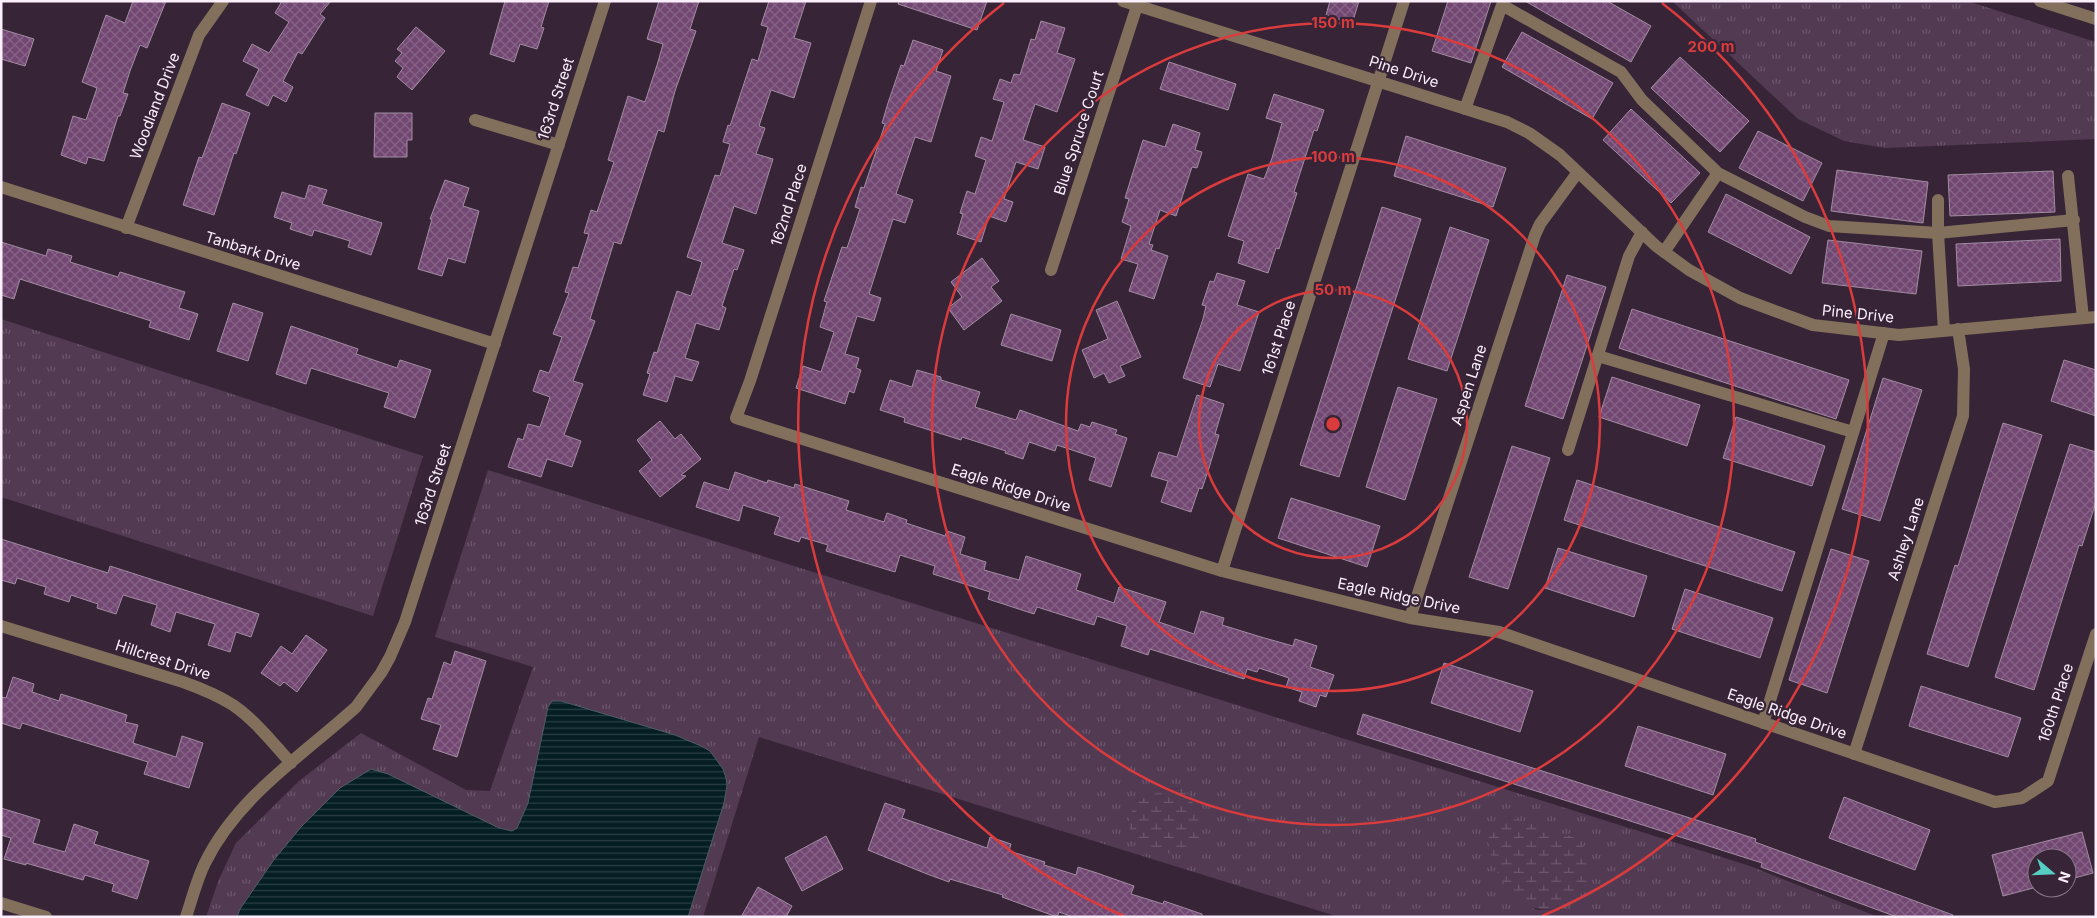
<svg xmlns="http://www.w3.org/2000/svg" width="2097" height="918" font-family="Inter,sans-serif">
	<defs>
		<pattern id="grass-tufts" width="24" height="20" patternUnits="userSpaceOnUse" patternTransform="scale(1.25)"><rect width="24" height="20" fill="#533a53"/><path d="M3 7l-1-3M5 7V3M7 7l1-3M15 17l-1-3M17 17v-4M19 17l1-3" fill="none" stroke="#6d576d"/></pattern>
		<pattern id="wetland-marsh" width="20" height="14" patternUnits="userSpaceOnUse" patternTransform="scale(1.25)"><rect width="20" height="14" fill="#533a53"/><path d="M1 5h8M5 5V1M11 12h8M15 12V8" fill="none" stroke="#6d576d"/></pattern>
		<pattern id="water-rules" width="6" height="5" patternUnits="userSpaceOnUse" patternTransform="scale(1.25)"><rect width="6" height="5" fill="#041e23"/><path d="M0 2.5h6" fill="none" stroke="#2a3f44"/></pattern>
		<pattern id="building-cross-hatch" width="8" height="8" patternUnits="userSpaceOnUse" patternTransform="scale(1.25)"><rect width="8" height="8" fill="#724873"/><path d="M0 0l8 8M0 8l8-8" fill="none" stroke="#876388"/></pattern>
	</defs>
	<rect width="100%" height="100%" fill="#372537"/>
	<path fill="url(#grass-tufts)" fill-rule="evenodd" d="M1672,1h295l129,41v97l-211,9 -41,-7 -46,-22z
		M1,319l422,137 -50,160 -372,-119z
		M488,470l1262,396 128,51h-539l-580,-180 -56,180h-497l13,-38 17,-36 63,-62 62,-48 105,57 24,1 43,-124 -98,-30zM1183,788l10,13h-58l32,-12zM1510,817l51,93h-24l-20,-11 -15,-77z"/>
	<path fill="url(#wetland-marsh)" d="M1184,788c13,18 17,34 17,56 -25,18 -42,8 -68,-5l-5,-16 7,-22 32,-12z
		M1510,817l69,22c11,18 14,29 5,50 -5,12 -14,20 -29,21 -14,0 -27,-1 -39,-12 -13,-10 -38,-57 -23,-72 4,-3 12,-6 17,-9z"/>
	<path fill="url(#water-rules)" stroke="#4e5d64" d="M552,701h9l114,34 26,11 9,5 13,18 3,9 1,8 -3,17 -36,114h-451l3,-8 33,-48 28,-34 39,-39 31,-19 17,5 111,54 13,3 5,-3 11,-25 20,-96z"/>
	<path fill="url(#building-cross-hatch)" stroke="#a28ca2" d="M133,1h33l-19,47 -7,-3 -10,26 -7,22 5,1 -8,22h-2l-14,45 -16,-4 -2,7 -25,-9 12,-39 13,4 11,-32 -15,-6 24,-67 19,8z
		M282,1h49l-11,13 5,4 -23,36 -4,-2 -15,29 10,6 -7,15 -13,-7 -5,11 -22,-11 13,-26 -16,-8 9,-17 17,9 20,-31 -14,-9z
		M505,1h44l-8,26 3,1 -7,21 -17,-5 -6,18 -24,-8z
		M659,1h40l-9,28 6,2 -21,60 -11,41 -6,-2 -37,114 -7,-2 -24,77 5,2 -22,60 10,3 -19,51 17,6 -9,26 -25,-8 -6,18 -33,-10 10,-29 5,2 5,-16 12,3 10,-30 -17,-6 7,-21 9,3 13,-36 -9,-3 16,-41 -4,-1 8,-25 5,1 11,-34 -5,-1 7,-23 6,2 17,-50 -6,-2 20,-64 17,6 13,-40 5,-18 -16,-5z
		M769,1h37l-12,37 17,5 -17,55 -23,-8 -12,36 6,2 -9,26 17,5 -17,55 -22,-8 -12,37 22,7 -7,20 -3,-1 -12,37 4,2 -7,22 -23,-7 -11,35 14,4 -7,19 -17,-5 -8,26 -24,-7 7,-21 -3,-1 7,-21 3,1 20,-62 14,5 11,-34 -15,-5 28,-82 5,1 10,-32 -7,-2 5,-17 2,1 22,-67 6,2 10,-34 -7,-2z
		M899,1h88l-10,29 -79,-26z
		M1330,1h29l-7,23 -26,-9z
		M1448,1h43l-20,62 -39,-12z
		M1525,1h82l44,25 -20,36z
		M1041,21l24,7 -8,25 18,6 -18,53 -22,-8 -12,36 22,7 -7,22 -22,-7 -12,37 9,3 -7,20 -17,-6 -8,26 -24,-8 6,-20 -3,-1 7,-22 8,3 11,-34 -11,-4 6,-19 11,4 12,-39 -11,-3 7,-20 11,4 3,-9 6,1 11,-36 4,1z
		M416,27l29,24 -33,39 -15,-13 6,-9 -8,-7 7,-8 -5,-4z
		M1,29l33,10 -9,27 -24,-7z
		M1522,32l91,51 -21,36 -90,-52z
		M913,40l30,10 -7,21 15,5 -20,66 -16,-5 -19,57 17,6 -8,23 -12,-4 -24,75 12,4 -7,23 -17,-5 -12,38 14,4 -3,10 5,2 -7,23 -5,-2 -4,13 -49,-16 7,-22 18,6 13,-40 -14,-5 7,-25 -3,-1 18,-54 5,1 13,-39 -5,-2 6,-20 3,1 21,-64 -3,-1 6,-20 13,-38 3,1z
		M1680,57l69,64 -29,31 -69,-64z
		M1169,62l67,22 -8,26 -68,-21z
		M1274,94l50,16 -7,21 -3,-1 -20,62 3,1 -18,56 -3,-1 -8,25 -30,-10 6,-22 -16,-5 20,-62 16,5 8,-21 10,-35 -16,-5z
		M222,103l28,10 -14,41 -2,-1 -20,62 -31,-10 16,-48 3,1z
		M1631,109l69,64 -29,30 -68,-63z
		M375,113h37v27h-5v17h-33z
		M1173,124l27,9 -5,17 7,2 -5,16 -5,-1 -16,49 -16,-6 -11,34 4,1 -2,5 17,6 -14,43 -25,-8 9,-27 -17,-5 10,-33 -9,-4 7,-23 -4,-1 18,-58 22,7z
		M1758,131l64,32 -19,38 -64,-33z
		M1406,136l100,32 -13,39 -99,-31z
		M1837,170l91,12 -5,41 -92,-12z
		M2053,171l2,41 -105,4 -2,-41z
		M445,180l24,8 -6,18 16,5 -14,52 -17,-5 -6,18 -24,-7 14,-50h-2z
		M309,185l18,5 -5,14 60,19 -11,32 -23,-8 2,-6 -36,-11 -2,6 -22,-7 2,-6 -18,-6 8,-25 23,7z
		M1726,194l84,43 -19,37 -83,-42z
		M1382,207l39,12 -82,258 -39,-12z
		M1450,227l39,13 -42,131 -39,-12z
		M2060,239l1,42 -103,5 -2,-42z
		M1828,240l94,11 -6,43 -94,-11z
		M1,242l45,14 2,-7 24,7 -2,6 35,11 13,4 2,-5 65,20 -6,16 19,6 -9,26 -40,-13 2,-6 -131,-42 -6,20 -13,-4z
		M982,258l17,23 -8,6 11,14 -38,29 -16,-22 14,-11 -11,-15z
		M1217,273l28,8 -8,24 22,7 -19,59 -22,-7 -8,23 -27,-9 20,-59 3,-13 -4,-1 8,-24 4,1z
		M1567,275l39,12 -43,132 -38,-13z
		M1117,301l24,56 -21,9 5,10 -16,7 -5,-10 -10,5 -12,-28 26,-11 -12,-29z
		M233,303l30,10 -15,48 -31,-10z
		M1632,309l217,71 -13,39 -217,-71z
		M1011,314l50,16 -9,31 -51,-16z
		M291,326l67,23 -2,5 41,14 3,-8 31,10 -16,48 -31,-11 5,-14 -78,-25 -5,16 -30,-10z
		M2064,360l32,10v46l-45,-15z
		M917,370l24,7v3l39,12 -5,15 41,13 4,-10 58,21 3,-7 9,3 2,-5 25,8 -2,4 12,4 -16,49 -22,-7 7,-22 -39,-13 -2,6 -26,-9 -6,17 -18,-6 1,-2 -44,-14 -1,3 -57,-18 1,-4 -25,-8 10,-30 22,7z
		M1612,377l88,28 -13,41 -88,-29z
		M1883,378l39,12 -42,131 -38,-12z
		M1398,387l39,12 -32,101 -39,-13z
		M1197,395l27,9 -9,30 4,1 -10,33 -7,21 -3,-1 -8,24 -30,-10 7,-21 -17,-5 8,-24 18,5z
		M1736,417l89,29 -13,40 -89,-28z
		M660,421l15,18 6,-5 20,25 -20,16 5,1 -26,21 -21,-26 13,-11 -15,-20z
		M2003,423l39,12 -74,232 -41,-13 28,-89 3,1z
		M2070,444l26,8v50l-14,44 -3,-1 -45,145 -39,-13z
		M1512,446l38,12 -42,131 -39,-12z
		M735,472l32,11 1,-3 26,8 1,-4 54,17 -3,9 38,12 3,-9 20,7 -1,3 39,13 2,-5 18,6 -5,17 26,8 -2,8 35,10 7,-24 55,18 -5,16 38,13 5,-16 47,15 -7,20 35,12 7,-23 23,7 -2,7 39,12 32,9 2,-7 22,7 -7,21 24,8 -8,22 -6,-2 -4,12 -17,-6 3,-9 -16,-5 3,-9 -30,-10 -2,4 -10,-3 -3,10 -94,-30 -2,6 -27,-9 6,-20 -30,-10 -3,9 -57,-18 -3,7 -46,-15 2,-7 -57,-18 2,-8 -35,-11 -5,17 -69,-21 2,-6 -27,-8 -2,5 -25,-8 6,-17 -37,-12 -4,16 -43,-14 8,-25 25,8z
		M1577,480l218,72 -13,39 -218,-71z
		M1291,498l89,28 -13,41 -89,-29z
		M1,539l107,34 2,-7 149,48 -8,23 -15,-5 -6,20 -22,-7 7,-21 -39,-12 -6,20 -19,-7 6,-20 -34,-10 -7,19 -19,-6 1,-4 -27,-9 -2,7 -25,-8 2,-7 -29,-9 -2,6 -14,-4z
		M1558,548l89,28 -13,41 -89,-29z
		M1831,549l38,12 -42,132 -38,-13z
		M1685,589l88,29 -13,40 -88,-29z
		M306,635l21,15 -30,42 -13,-10 -4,4 -19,-13 20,-27 11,8z
		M455,651l31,10 -29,96 -24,-8 8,-24 -20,-6 7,-21 4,1 12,-37 7,3z
		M1444,663l89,28 -13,41 -89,-29z
		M13,677l21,7 -2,8 27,9 2,-7 66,21 -2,7 13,3 -5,18 43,14 6,-21 21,7 -14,45 -45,-14 4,-12 -126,-39 -2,6 -19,-6v-26l5,1z
		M1921,686l100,32 -13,39 -99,-31z
		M1363,714l393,125 -1,3 198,73 -1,2h-55l-136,-50 1,-4 -405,-129z
		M1638,726l88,28 -13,41 -88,-29z
		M1844,797l86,33 -15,40 -86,-32z
		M885,803l20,7 -3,8 85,30 3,-11 21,7 -2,7 36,11 -1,3 32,10 2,-8 19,6 37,13 -3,8 32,10 1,-3 38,13v3h-129l-14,-5 -2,5 -55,-20 1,-2 -53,-16 -1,3 -22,-8 -59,-24z
		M1,808l39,12 -7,23 32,9 9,-28 24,8 -4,12 55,17 -12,38 -25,-8 2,-7 -29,-9 -2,5 -57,-17v2l-22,-6 7,-21 -10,-3z
		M2082,832l11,41 -26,7v-22h-30v29l-34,9 -11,-41z
		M826,836l17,33 -41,22 -17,-33z
		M758,887l34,19 -6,11h-45z"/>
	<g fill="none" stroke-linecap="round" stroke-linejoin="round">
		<path stroke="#82705c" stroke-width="12" d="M871,1l-121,380 -14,37 486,153 188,47 89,14 496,170 27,-4 26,-17 48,-147
			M1123,1l384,121 22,11 31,22 96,91 33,24 51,28 73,27 86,10 197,-18
			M2040,1l56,18
			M1465,109l37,-104 119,67 21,28 76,73 87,44 24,9 109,7 136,-13
			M475,120l84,25
			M2068,176l15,142
			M1,187l494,157
			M1938,200v33l6,98
			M126,228l73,-193 24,-34
			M1664,252l54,-79
			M1051,270l86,-264
			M1598,356l255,76
			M1568,450l61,-194 13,-24
			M1222,571l182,-570
			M1410,618l125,-383 5,-11 38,-52
			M1,626l182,56c17,6 34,13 50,23 22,15 40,38 58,58
			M1763,723l121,-390
			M1854,754l109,-338 1,-47 -6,-40
			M1,903l45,14
			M186,917c6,-18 11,-38 19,-54 32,-66 98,-108 151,-156l25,-34 9,-16 15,-35 200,-621"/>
	</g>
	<g fill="none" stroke="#da3c3d" stroke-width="2.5">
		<circle cx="1333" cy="424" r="134"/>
		<circle cx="1333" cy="424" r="267"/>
		<circle cx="1333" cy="424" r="401"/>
		<path d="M1124 916A534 534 0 0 1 1004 3M1662 3A534 534 0 0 1 1542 916"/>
	</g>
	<g text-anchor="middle" stroke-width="4.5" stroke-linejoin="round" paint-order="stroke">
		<g font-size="15" fill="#fceffc" stroke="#372537">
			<text transform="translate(1404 72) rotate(18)" y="5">Pine Drive</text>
			<text transform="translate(556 99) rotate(-72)" y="5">163rd Street</text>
			<text transform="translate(155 106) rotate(-69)" y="5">Woodland Drive</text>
			<text transform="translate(1079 133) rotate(-72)" y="5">Blue Spruce Court</text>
			<text transform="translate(789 205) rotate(-72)" y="5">162nd Place</text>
			<text transform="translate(253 251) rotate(17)" y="5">Tanbark Drive</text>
			<text transform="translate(1858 314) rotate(6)" y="5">Pine Drive</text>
			<text transform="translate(1279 338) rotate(-72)" y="5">161st Place</text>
			<text transform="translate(1469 385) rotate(-72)" y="5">Aspen Lane</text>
			<text transform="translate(433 485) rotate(-72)" y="5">163rd Street</text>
			<text transform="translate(1011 488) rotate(18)" y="5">Eagle Ridge Drive</text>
			<text transform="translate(1906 539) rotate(-72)" y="5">Ashley Lane</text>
			<text transform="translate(1399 596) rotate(12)" y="5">Eagle Ridge Drive</text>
			<text transform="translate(163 660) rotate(18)" y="5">Hillcrest Drive</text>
			<text transform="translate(2056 703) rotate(-72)" y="5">160th Place</text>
			<text transform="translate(1787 714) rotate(19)" y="5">Eagle Ridge Drive</text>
		</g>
	</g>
	<circle cx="1333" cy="424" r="8" fill="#da3c3d" stroke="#372537" stroke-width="2.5"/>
	<g font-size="15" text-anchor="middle" font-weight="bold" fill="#da3c3d" stroke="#372537" stroke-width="4.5" stroke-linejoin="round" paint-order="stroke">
		<text x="1333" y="28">150 m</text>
		<text x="1711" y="52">200 m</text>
		<text x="1333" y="162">100 m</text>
		<text x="1333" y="295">50 m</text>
	</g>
	<rect width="2097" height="918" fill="none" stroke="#fceffc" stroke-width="5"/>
	<g transform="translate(2052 873) rotate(109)"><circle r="24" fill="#372537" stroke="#867686"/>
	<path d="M0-4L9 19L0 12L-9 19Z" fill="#55cec4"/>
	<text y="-8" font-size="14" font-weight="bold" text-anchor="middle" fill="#fceffc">N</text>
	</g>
</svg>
